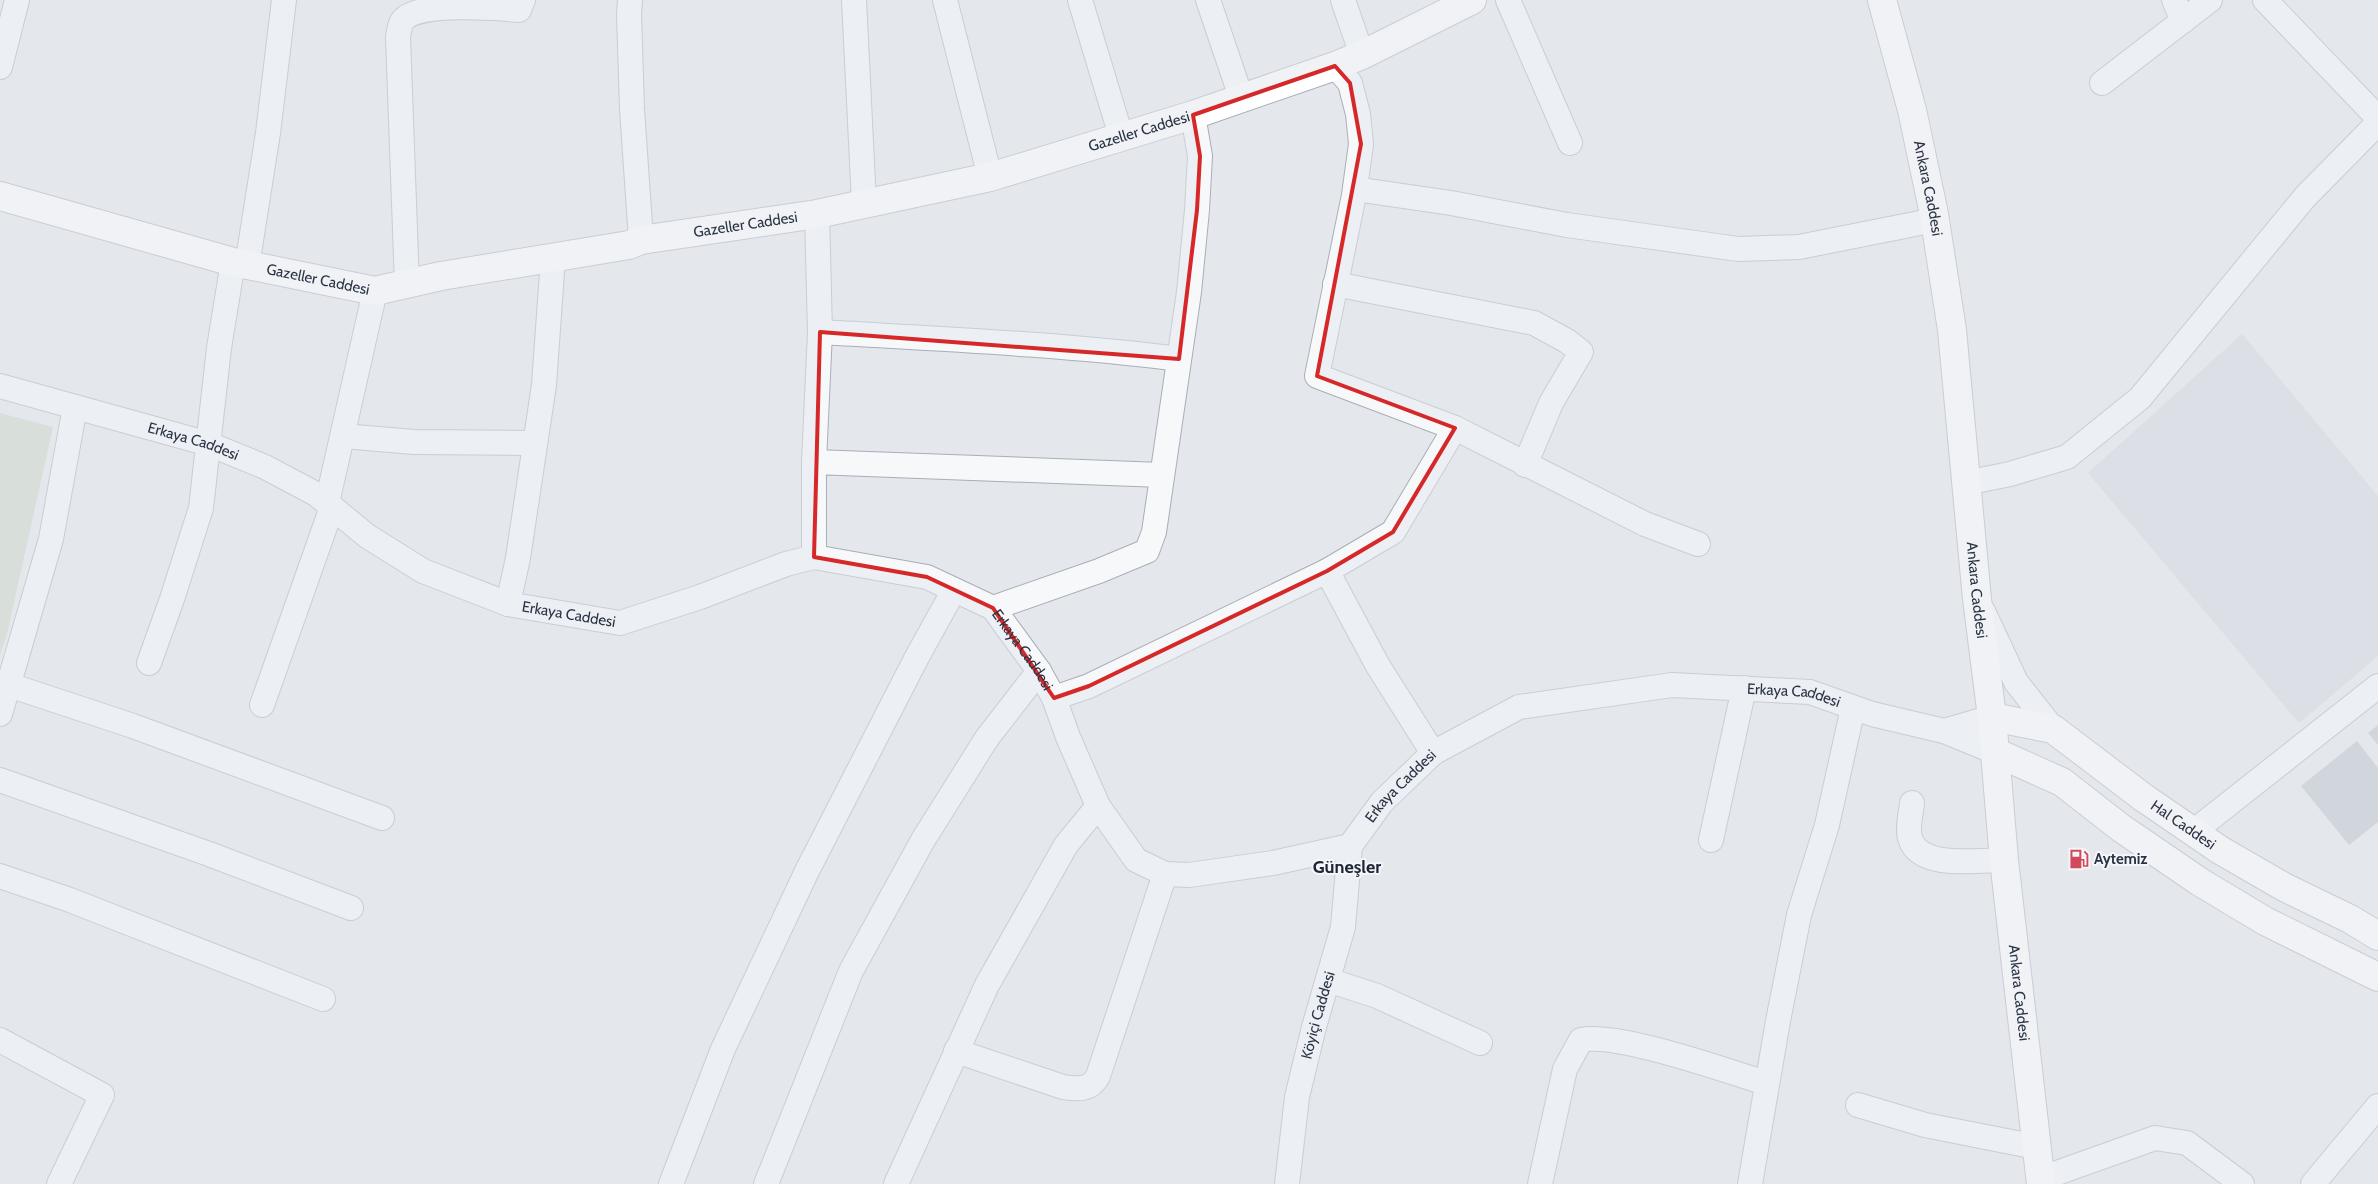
<svg xmlns="http://www.w3.org/2000/svg" width="2378" height="1184" font-family="Cabin,sans-serif">
	<rect width="100%" height="100%" fill="#e4e7ec"/>
	<path fill="#d2d6de" d="M2242,334l136,162v160l-79,67 -211,-250z"/>
	<path fill="#c9d6c5" d="M0,413l53,14 -46,207 -7,21z"/>
	<path fill="#bbc0ca" d="M2378,725v20l-10,-12z
		M2357,741l21,27v54l-29,23 -48,-59z"/>
	<g fill="none" stroke-linecap="round" stroke-linejoin="round">
		<defs>
			<g id="street">
				<path d="M630,0l-1,14 3,95 9,131"/>
				<path d="M854,0l10,203"/>
				<path d="M945,0l45,177"/>
				<path d="M1080,0l41,136"/>
				<path d="M1208,0l33,97"/>
				<path d="M1343,0l19,55"/>
				<path d="M1508,0l62,143"/>
				<path d="M2174,0l9,21"/>
				<path d="M2265,0l113,118"/>
				<path d="M1335,66l15,17 8,31 3,30 -7,51 -37,181 138,52"/>
				<path d="M0,67l17,-67"/>
				<path d="M2102,83l108,-83"/>
				<path d="M1355,189l96,14 116,22 171,24 61,-2 136,-27"/>
				<path d="M247,266l21,-133 16,-133"/>
				<path d="M1335,284l199,39 33,18 14,11 -30,51 -26,62"/>
				<path d="M407,285l-9,-248c1,-6 2,-14 6,-18 17,-17 91,-11 115,-9l4,-10"/>
				<path d="M820,332c120,7 240,12 359,27"/>
				<path id="s1" d="M0,386l209,58 56,23 51,27 51,42 56,35 85,33 112,19 80,-26 86,-33 28,-7 113,20 66,31 46,63 15,27 14,39 30,69 38,54 29,14 24,1 84,-12 77,-17 32,-44 51,-49 86,-46 153,-22 138,7 62,22 72,17 51,21"/>
				<path d="M343,436l71,6 120,1"/>
				<path d="M814,462l6,-130 -3,-118"/>
				<path d="M1966,483l44,-9 57,-17 73,-59 165,-201 73,-74"/>
				<path d="M327,503l48,-212"/>
				<path d="M814,557v-95l348,13"/>
				<path d="M1327,571l66,-39 62,-104 190,96 53,20"/>
				<path d="M508,604l10,-46 26,-173 9,-127"/>
				<path d="M993,608l106,-37 48,-20 7,-19 35,-240 8,-82 3,-54 -7,-41"/>
				<path d="M1983,611l33,71 37,47"/>
				<path d="M149,663l23,-64 29,-91 18,-160 14,-86"/>
				<path d="M9,685l124,41 249,92"/>
				<path d="M1054,698l35,-12 238,-115 51,95 55,87"/>
				<path d="M262,705l70,-198"/>
				<path d="M0,714l51,-175 24,-132"/>
				<path d="M1944,731l48,-14"/>
				<path d="M0,780l209,74 142,54"/>
				<path d="M1912,803c-1,10 -5,25 -2,35 9,32 68,22 94,22"/>
				<path d="M2193,832l185,-146"/>
				<path d="M1711,840l33,-152"/>
				<path d="M0,876l70,24 253,99"/>
				<path d="M1328,980l49,16 103,47"/>
				<path d="M0,1040l102,55 -43,89"/>
				<path d="M956,1051l107,36c14,2 27,4 35,-11l67,-202"/>
				<path d="M1858,1105l67,20 111,22"/>
				<path d="M2040,1179l115,-41 32,5 55,41"/>
				<path d="M671,1184l52,-135 84,-178 110,-214 37,-67"/>
				<path d="M766,1184l85,-213 72,-131 64,-102 52,-67"/>
				<path d="M896,1184l91,-199 79,-140 32,-39"/>
				<path id="s2" d="M1287,1184l10,-87 17,-70 29,-100 7,-81"/>
				<path d="M1540,1184l25,-115 16,-29c37,-8 145,31 185,43"/>
				<path d="M1750,1184l28,-163 21,-106 28,-90 26,-117"/>
				<path d="M2313,1184l65,-78"/>
			</g>
			<g id="secondary">
				<path id="s3" d="M1882,0l30,110 22,104 18,116 25,269 15,118 12,143 37,324"/>
				<path id="s4" d="M0,196l233,66 142,29 66,-15 188,-31 12,-5 176,-26 173,-37 203,-62 142,-49 27,-11 110,-55"/>
				<path id="s5" d="M1992,717l61,12 91,69 76,52 64,37 66,32 28,17"/>
				<path d="M1995,752l67,30 59,46 79,54 65,39 113,56"/>
			</g>
		</defs>
		<use href="#street" stroke="#a9aeb7" stroke-width="26"/>
		<use href="#secondary" stroke="#a9aeb7" stroke-width="30"/>
		<use href="#street" stroke="#f7f8fa" stroke-width="24"/>
		<use href="#secondary" stroke="#fff" stroke-width="28"/>
	</g>
	<path d="M0 0H2378V1184H0ZM1335,66l15,17 11,61 -44,232 138,52 -62,104 -66,39 -238,115 -35,12 -61,-90 -66,-31 -113,-20 6,-225 359,27 18,-149 3,-54 -7,-41z" fill="#e4e7ec" fill-opacity=".55" fill-rule="evenodd"/>
	<path fill="none" stroke="#d62828" stroke-width="4" stroke-linejoin="round" d="M1335,66l15,17 11,61 -44,232 138,52 -62,104 -66,39 -238,115 -35,12 -61,-90 -66,-31 -113,-20 6,-225 359,27 18,-149 3,-54 -7,-41z"/>
	<defs>
		<symbol id="fuel-bare" viewBox="-9 -9 18 18"><path d="M-5.5-6h7V0h2V4h1.3V-2.5L3-4.5l.8-.8L6-3V5H2.5V1h-1V6h-7ZM-4.2-4.7v3.2H.2V-4.7Z" fill="#d1495b" stroke="#f4f6f9" stroke-width="2.5" paint-order="stroke"/></symbol>
	</defs>
	<g fill-rule="evenodd">
		<use href="#fuel-bare" x="2065" y="845" width="28" height="28"/>
	</g>
	<g text-anchor="middle" stroke-width="4" stroke-linejoin="round" paint-order="stroke">
		<g font-size="15" fill="#2b3445" stroke="#f4f6f9">
			<text dy="5" stroke="none"><textPath href="#s4" startOffset="1169">Gazeller Caddesi</textPath></text>
			<text dy="5" stroke="none"><textPath href="#s3" startOffset="194">Ankara Caddesi</textPath></text>
			<text dy="5" stroke="none"><textPath href="#s4" startOffset="764">Gazeller Caddesi</textPath></text>
			<text dy="5" stroke="none"><textPath href="#s4" startOffset="329">Gazeller Caddesi</textPath></text>
			<text dy="5" stroke="none"><textPath href="#s1" startOffset="201">Erkaya Caddesi</textPath></text>
			<text dy="5" stroke="none"><textPath href="#s3" startOffset="599">Ankara Caddesi</textPath></text>
			<text dy="5" stroke="none"><textPath href="#s1" startOffset="620">Erkaya Caddesi</textPath></text>
			<text dy="5" stroke="none"><textPath href="#s1" startOffset="1116">Erkaya Caddesi</textPath></text>
			<text dy="5" stroke="none"><textPath href="#s1" startOffset="2076">Erkaya Caddesi</textPath></text>
			<text dy="5" stroke="none"><textPath href="#s1" startOffset="1655">Erkaya Caddesi</textPath></text>
			<text dy="5" stroke="none"><textPath href="#s5" startOffset="224">Hal Caddesi</textPath></text>
			<text dy="5" stroke="none"><textPath href="#s3" startOffset="1004">Ankara Caddesi</textPath></text>
			<text dy="5" stroke="none"><textPath href="#s2" startOffset="172">Köyiçi Caddesi</textPath></text>
		</g>
		<g font-size="15" font-weight="bold" fill="#2b3445" stroke="#f4f6f9" text-anchor="start">
			<text x="2094" y="864">Aytemiz</text>
		</g>
		<g font-size="18" font-weight="bold" fill="#1d2536" stroke="#f4f6f9">
			<text x="1347" y="873">Güneşler</text>
		</g>
	</g>
</svg>
